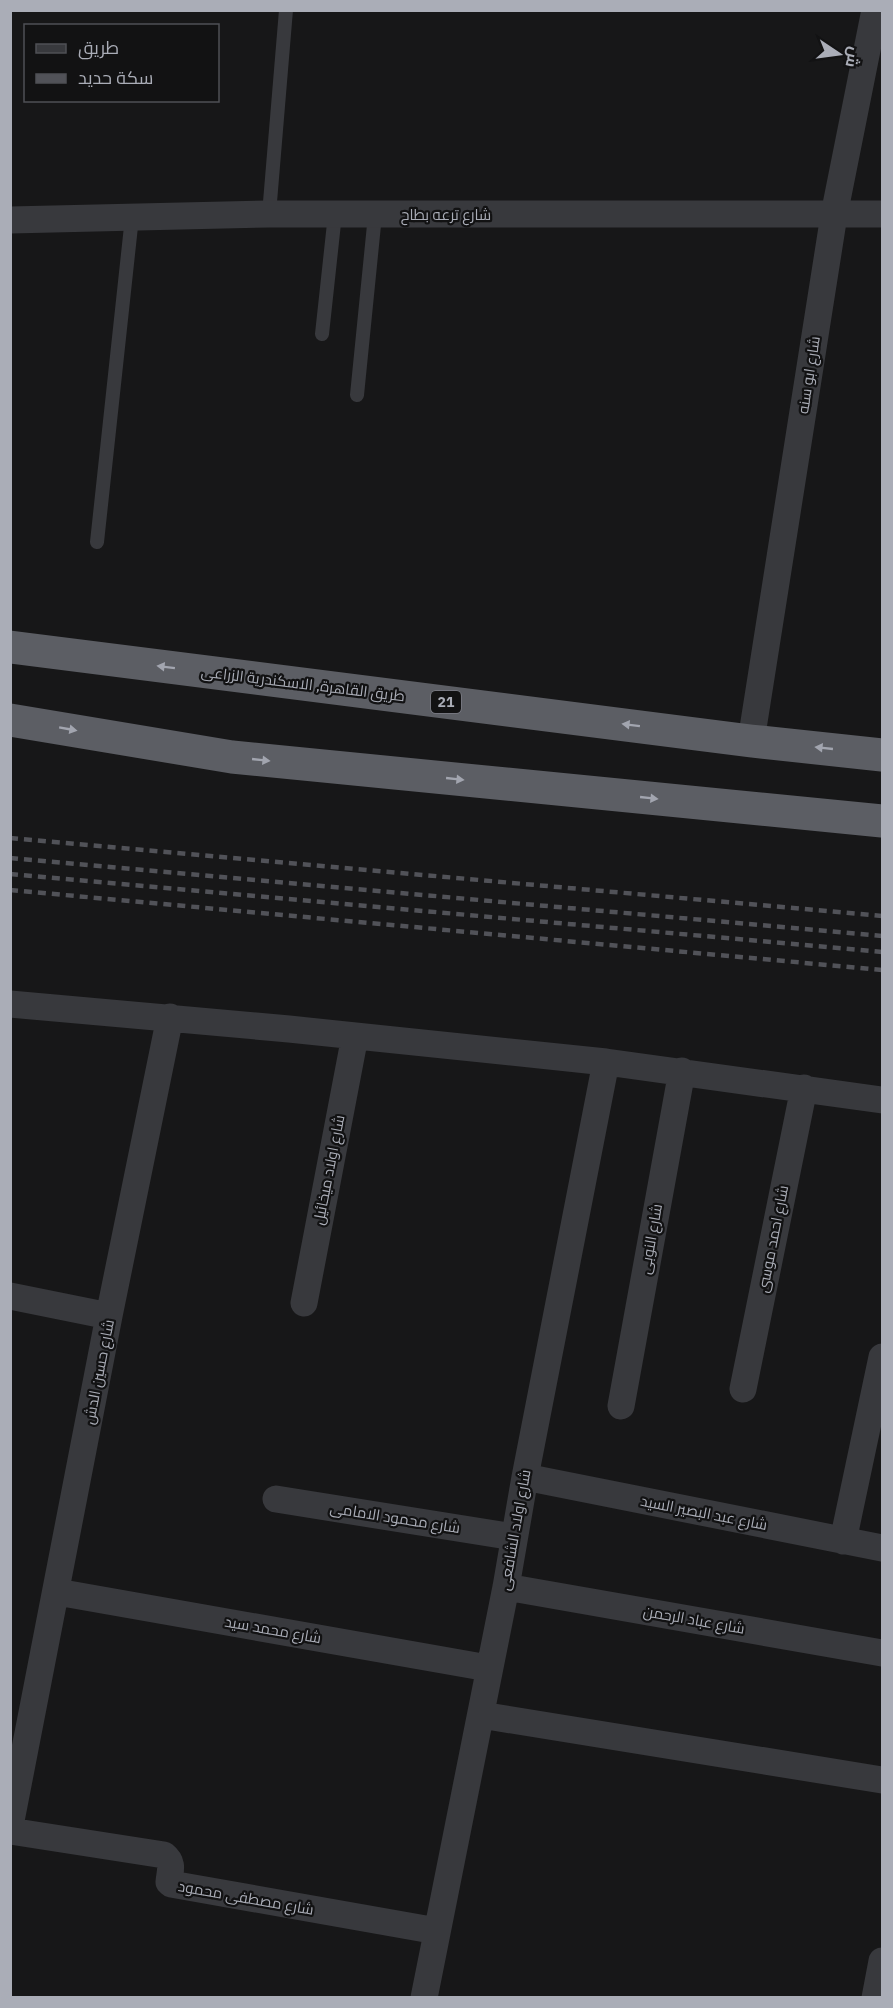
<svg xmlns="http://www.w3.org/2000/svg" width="893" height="2008" font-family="'IBM Plex Sans',Cairo,sans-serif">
	<rect width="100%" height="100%" fill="#171718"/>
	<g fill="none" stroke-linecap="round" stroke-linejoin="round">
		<path stroke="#38393d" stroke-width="14" d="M269,214l17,-204
			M322,334l13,-120
			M357,395l18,-180
			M97,542l35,-325"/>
		<path stroke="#38393d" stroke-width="27" d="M10,220l259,-6h613
			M751,741l83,-526 41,-205
			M10,1004l279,25 317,33 276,38
			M10,1296l99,20
			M304,1303l51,-267
			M743,1389l61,-301
			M621,1406l61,-335
			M525,1477l357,71
			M276,1499l238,38
			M843,1541l39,-184
			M506,1587l376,66
			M57,1592l431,76
			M481,1715l401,65
			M10,1826l99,-510 61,-299
			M10,1831l154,24c10,8 6,16 5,27l2,2 266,47
			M424,1998l82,-411 19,-110 81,-415
			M875,1998l7,-37"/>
		<path stroke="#5c5e64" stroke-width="33" d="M10,647l741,94 131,14
			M10,720l222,37 650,64"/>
		<path stroke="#515258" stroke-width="4.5" stroke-dasharray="8 6" stroke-linecap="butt" d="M10,838l872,78
			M10,858l872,78
			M10,874l872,78
			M10,890l872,80"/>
	</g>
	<defs><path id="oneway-solid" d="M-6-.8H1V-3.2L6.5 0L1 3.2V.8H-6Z" transform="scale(1.5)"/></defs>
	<g fill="#a2a5af">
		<use href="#oneway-solid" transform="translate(166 667) rotate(-173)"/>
		<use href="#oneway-solid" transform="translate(631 725) rotate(-173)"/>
		<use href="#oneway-solid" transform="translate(68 729) rotate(10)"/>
		<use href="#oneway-solid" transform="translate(824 748) rotate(-174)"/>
		<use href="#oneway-solid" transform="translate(261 760) rotate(6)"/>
		<use href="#oneway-solid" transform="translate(455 779) rotate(6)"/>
		<use href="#oneway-solid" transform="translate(649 798) rotate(6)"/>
	</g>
	<g text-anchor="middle" stroke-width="4.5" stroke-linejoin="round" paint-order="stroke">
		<rect fill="#121213" stroke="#7c7e86" stroke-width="1.5" x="431" y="691" width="30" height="22" rx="4.5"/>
		<g font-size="14" font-weight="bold" fill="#aaadb7">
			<text x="446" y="707">21</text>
		</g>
		<g font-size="15" fill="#aaadb7" stroke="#121213">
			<text x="446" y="220">شارع ترعه بطاح</text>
			<text transform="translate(809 375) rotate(-81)" y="5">شارع ابو سنه</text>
			<text transform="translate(303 684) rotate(7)" y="5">طريق القاهرة, الاسكندرية الزراعى</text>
			<text transform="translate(329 1170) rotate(-79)" y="5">شارع اولاد ميخائيل</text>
			<text transform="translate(651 1239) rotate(-80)" y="5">شارع النوبى</text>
			<text transform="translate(773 1239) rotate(-79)" y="5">شارع احمد موسى</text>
			<text transform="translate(99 1372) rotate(-79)" y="5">شارع حسين الدش</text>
			<text transform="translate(704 1513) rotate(11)" y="5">شارع عبد البصير السيد</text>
			<text transform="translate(395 1518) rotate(9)" y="5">شارع محمود الامامى</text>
			<text transform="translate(515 1530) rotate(-80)" y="5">شارع اولاد الشافعى</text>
			<text transform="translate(694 1620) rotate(10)" y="5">شارع عباد الرحمن</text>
			<text transform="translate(273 1630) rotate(10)" y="5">شارع محمد سيد</text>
			<text transform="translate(246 1898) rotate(10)" y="5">شارع مصطفى محمود</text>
		</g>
	</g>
	<rect width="893" height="2008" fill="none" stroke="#aaadb7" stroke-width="24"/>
	<rect x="24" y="24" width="195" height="78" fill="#121213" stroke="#4f5055" stroke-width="1.5"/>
	<rect x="36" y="44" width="30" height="9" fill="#38393d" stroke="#4f5055" stroke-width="1.5"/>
	<text x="78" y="54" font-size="18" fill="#aaadb7">طريق</text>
	<rect x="36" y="74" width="30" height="9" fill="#515258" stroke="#4f5055" stroke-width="1.5"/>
	<text x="78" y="84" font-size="18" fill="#aaadb7">سكة حديد</text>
	<g transform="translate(839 54) rotate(103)" stroke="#121213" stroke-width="4.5" paint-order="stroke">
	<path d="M0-4.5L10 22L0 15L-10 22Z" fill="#aaadb7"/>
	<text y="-9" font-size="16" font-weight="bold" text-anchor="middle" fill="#aaadb7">ش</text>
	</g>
</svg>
